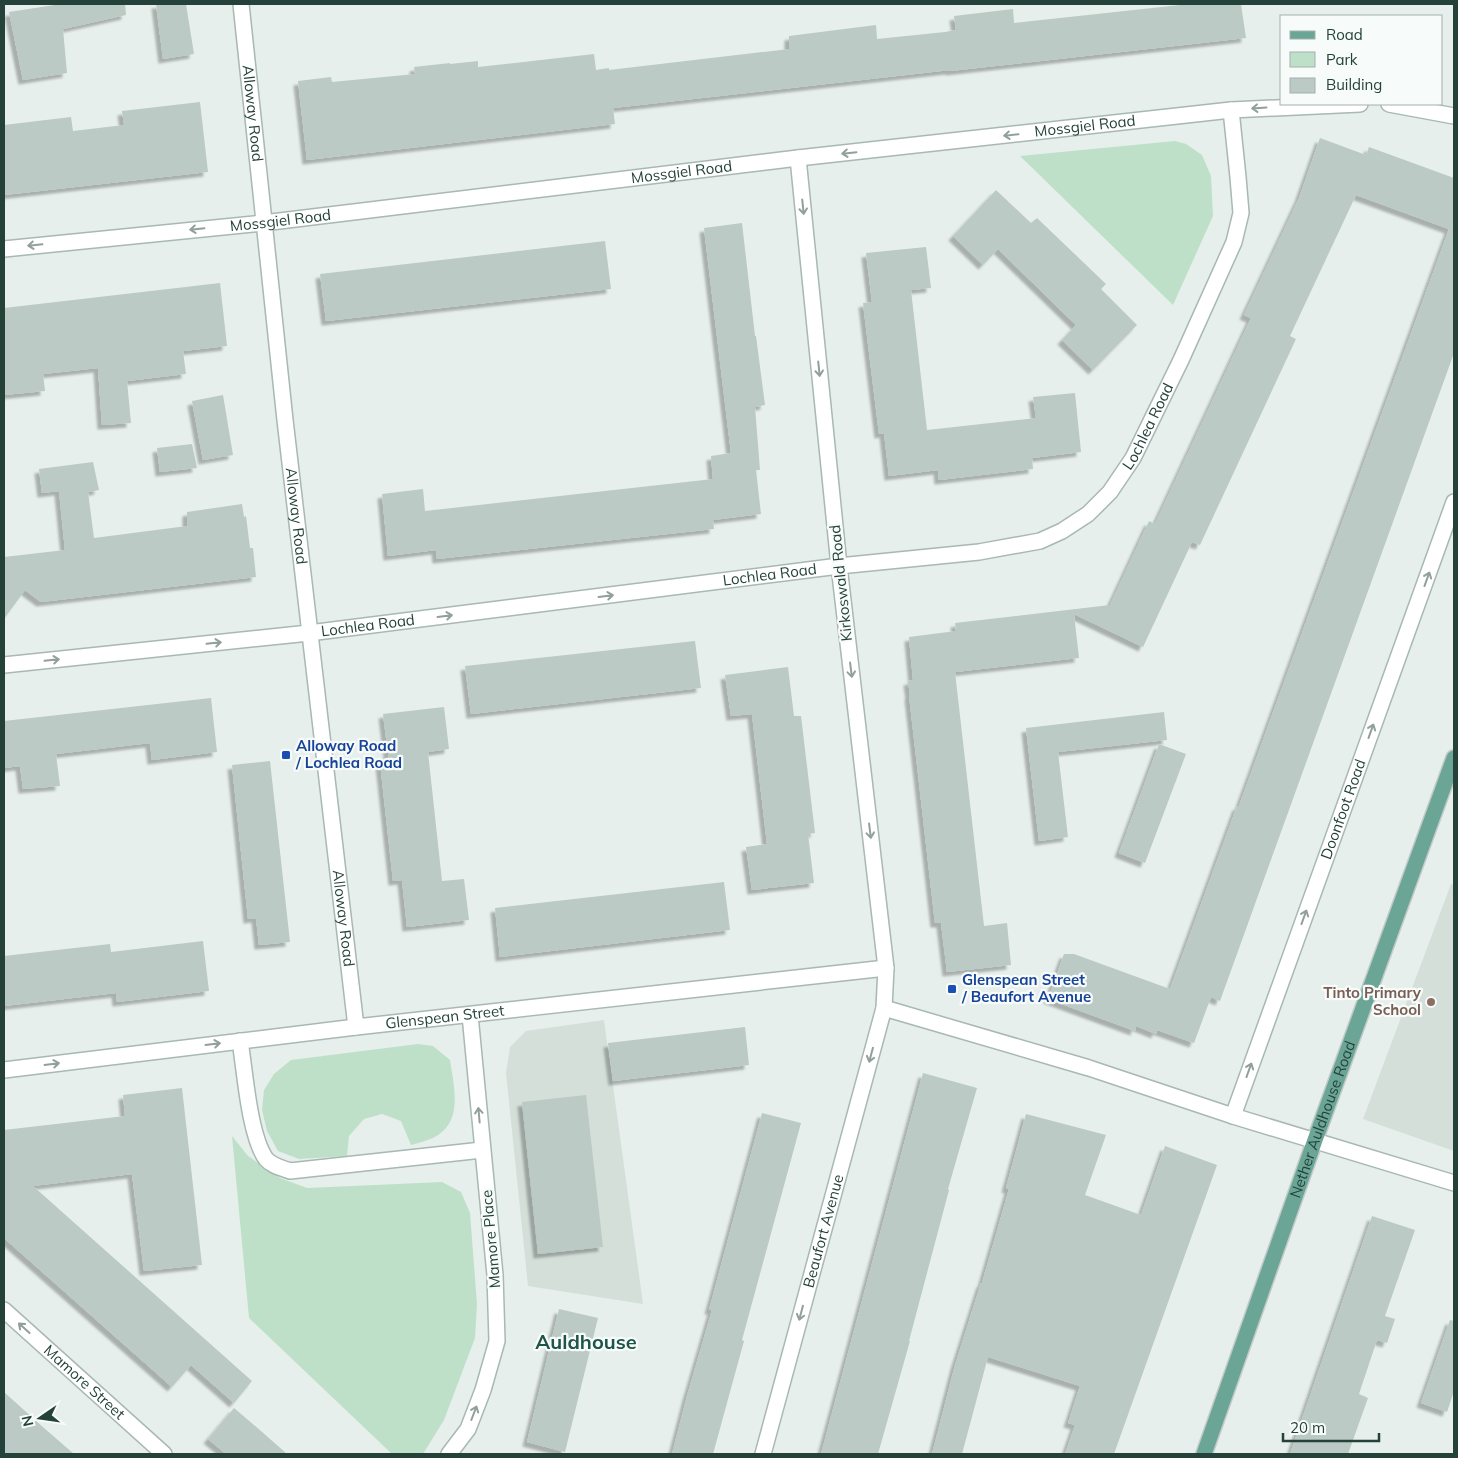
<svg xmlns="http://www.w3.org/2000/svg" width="1458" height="1458" font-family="Mulish,sans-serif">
	<defs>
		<filter id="shadow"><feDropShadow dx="-4.5" dy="4.5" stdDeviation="1" flood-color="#0004"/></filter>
	</defs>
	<rect width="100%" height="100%" fill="#e6efeb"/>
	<path fill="#d4dfda" d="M1451,884l3,1v266l-91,-32z
		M604,1020l39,284 -115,-18 -22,-213 4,-26 16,-16z"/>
	<path fill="#bfe0c8" d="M1175,141l11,3 16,11 9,21 2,40 -40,89 -153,-149z
		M418,1044l15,2 17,14c4,27 14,63 -17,78 -7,3 -15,5 -22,7l-10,-24 -19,-7 -18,5 -15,17 -2,20 -48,3 -21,-8 -11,-20 -5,-21 2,-20 10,-16 17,-14z
		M232,1136l16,20 32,22 27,10 135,-6 19,10 9,21 7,91 -2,34 -31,82 -21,34h-31l-143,-136z"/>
	<path fill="#bbcac4" filter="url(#shadow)" d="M61,4h64l1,11 -63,14 4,44 -44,7 -14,-68z
		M156,4h30l8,50 -31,5z
		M1189,4h52l5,34 -296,33v-1l-337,38 2,16 -308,36 -9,-79 33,-4 1,5 83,-8 -1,-7 36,-4v1l28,-3v6l116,-13 2,16 13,-2v2l180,-21v-13l87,-11 1,14 68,-7 11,-2 -2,-14 59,-7 1,14z
		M200,102l8,70 -204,23v-70l67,-8 2,14 51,-6 -2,-14z
		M1320,138l46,17 3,-8 85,31v175l-234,648 -9,-4 -17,46 -37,-13 -1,4 -20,-8 -1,5 -87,-32 16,-45h10l96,35 67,-183h2l210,-577 -93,-34 -66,141 6,3 -96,206 -8,-3 -49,105 -69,-33 5,44 -124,14 29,254 23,-3 4,42 -64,7 -6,-49h-6l-26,-228h1l-2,-14 5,-1 -4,-43 47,-6 -1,-8 155,-18 39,-84 6,3 96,-206 -7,-3 55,-117z
		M996,190l35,33 6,-5 69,66 -5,5 36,36 -44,45 -31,-30 14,-15 -78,-76 -15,16 -30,-29z
		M742,223l13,113h1l9,69 -10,2 5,63h-4l5,44 -48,6 1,9 -277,30 -1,-9 -48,6 -6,-62 41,-5 2,22 288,-32 -2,-23 20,-3 -27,-225z
		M605,241l6,48 -285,32 -6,-47z
		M926,247l5,41 -20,2 16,140 109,-12 -3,-21 42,-4 6,59 -49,6 1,11 -94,11 -1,-10 -49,6 -5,-43 -5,1 -16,-131 9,-1 -6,-49z
		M220,283l7,63 -44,5 3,23 -59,7 4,42 -29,2 -4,-57 -55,6 2,17 -41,4v-87z
		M223,395l10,60 -30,5 -11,-59z
		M192,444l5,24 -37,4 -3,-24z
		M93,462l6,28 -11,2 6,46 93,-12v-14l55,-8 2,13 2,-1 4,32h3l3,29 -215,25 -16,-12 -21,29v-62l61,-7 -6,-59 -17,2 -3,-24z
		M695,641l6,47 -230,26 -6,-48z
		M788,667l6,49h7l14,117 -7,1 6,49 -62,7 -6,-43 21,-3 -15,-130 -21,2 -6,-41z
		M211,698l6,54 -65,8 -2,-17 -94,11 4,32 -37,3 -3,-23 -16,2v-47z
		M444,707l5,42 -21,3 14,129 22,-2 5,41 -62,7 -5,-47 -9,1 -13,-119 9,-1 -6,-47z
		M1164,712l3,28 -109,12 10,85 -29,4 -13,-113z
		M1159,744l27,10 -41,109 -26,-10z
		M270,761l20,181 -31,3 -3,-27 -8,1 -16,-154z
		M724,882l6,48 -230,27 -5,-49z
		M203,941l6,50 -92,11 -1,-9 -112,13v-50l106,-12 1,8z
		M745,1027l4,38 -136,16 -5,-38z
		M923,1073l54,15 -29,101 1,1 -40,151h1l-32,113h-57z
		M182,1088l20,177 -58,6 -12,-97 -99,12 219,195 -18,22 -43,-38 -19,22 -168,-149v-108l121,-14 -2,-21z
		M586,1095l17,152 -65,7 -16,-152z
		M762,1113l39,10 -59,217 2,1 -31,113h-41l15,-58 25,-86h-3z
		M1026,1114l80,21 -21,60 56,20 24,-69 52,19 -103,289h-49l10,-29 -7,-2 12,-37 -92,-29 -26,97h-30l23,-89 26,-82h1l27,-94 -3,-1z
		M1372,1216l43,14 -30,86 10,3 -8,24 -10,-3 -18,54 9,4 -20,56h-58z
		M559,1309l39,9 -33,134 -38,-10z
		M1450,1320l4,1v70l-7,21 -26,-9z
		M4,1392l40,36 30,26h-70z
		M234,1408l27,23 26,23h-61l-18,-15z"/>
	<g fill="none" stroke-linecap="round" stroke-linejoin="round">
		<defs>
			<g id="minor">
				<path id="s1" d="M241,4l44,416 71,607"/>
				<path d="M1389,104l65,12"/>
				<path id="s2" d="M4,249l259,-26 535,-65 433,-48 129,-6"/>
				<path id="s3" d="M4,665l305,-32 530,-67 140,-14 61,-11 22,-10 26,-17 22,-22 23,-34 48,-98 53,-118 7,-29 -3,-36 -7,-67"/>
				<path d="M884,1008l205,60 144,48 221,67"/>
				<path d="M240,1041c5,30 9,94 26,118 6,7 16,9 24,12l192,-21"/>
				<path id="s4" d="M4,1070l352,-43 530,-59"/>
				<path id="s5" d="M1233,1116l221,-614"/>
				<path id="s6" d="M4,1310l160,144"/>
				<path d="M449,1454l19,-25 15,-39 14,-49 -2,-66 -25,-260"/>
				<path id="s7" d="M763,1454l121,-446 2,-40 -47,-402 -41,-408"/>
			</g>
			<g id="major">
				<path id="s8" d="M1204,1454l111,-314 139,-382"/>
			</g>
		</defs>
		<use href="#minor" stroke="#a8b8b2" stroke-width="18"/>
		<use href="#major" stroke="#c2cac8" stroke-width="18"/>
		<use href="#minor" stroke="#fff" stroke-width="15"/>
		<use href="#major" stroke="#6aa596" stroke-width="15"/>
	</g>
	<defs><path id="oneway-shaft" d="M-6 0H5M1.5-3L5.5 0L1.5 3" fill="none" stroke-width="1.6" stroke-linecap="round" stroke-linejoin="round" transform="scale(1.25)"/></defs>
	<g stroke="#92a09c">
		<use href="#oneway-shaft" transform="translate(1259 108) rotate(176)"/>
		<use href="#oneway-shaft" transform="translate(1011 135) rotate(174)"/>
		<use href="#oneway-shaft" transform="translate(849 153) rotate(174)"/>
		<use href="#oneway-shaft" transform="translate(803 207) rotate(84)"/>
		<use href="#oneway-shaft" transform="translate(197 229) rotate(174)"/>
		<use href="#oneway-shaft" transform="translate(35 245) rotate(174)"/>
		<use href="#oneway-shaft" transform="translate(819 369) rotate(84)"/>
		<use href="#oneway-shaft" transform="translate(1427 579) rotate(-70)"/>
		<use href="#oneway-shaft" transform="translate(606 596) rotate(-7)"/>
		<use href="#oneway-shaft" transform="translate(445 616) rotate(-7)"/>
		<use href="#oneway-shaft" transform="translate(214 643) rotate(-6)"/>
		<use href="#oneway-shaft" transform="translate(52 660) rotate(-6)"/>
		<use href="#oneway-shaft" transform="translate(851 670) rotate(83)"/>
		<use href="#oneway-shaft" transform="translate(1371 731) rotate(-70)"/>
		<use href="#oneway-shaft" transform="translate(870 831) rotate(83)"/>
		<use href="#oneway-shaft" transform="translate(1304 917) rotate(-70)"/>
		<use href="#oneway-shaft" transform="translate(213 1044) rotate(-7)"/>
		<use href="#oneway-shaft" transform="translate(871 1055) rotate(105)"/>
		<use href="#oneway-shaft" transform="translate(52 1064) rotate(-7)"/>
		<use href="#oneway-shaft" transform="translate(1249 1070) rotate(-70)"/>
		<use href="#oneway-shaft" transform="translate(479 1115) rotate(-95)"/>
		<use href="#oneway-shaft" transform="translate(801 1313) rotate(105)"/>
		<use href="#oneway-shaft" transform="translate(24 1328) rotate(-138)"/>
		<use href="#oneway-shaft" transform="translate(474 1413) rotate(-69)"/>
	</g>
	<g fill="#1a4fb4" stroke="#f7fbf9" stroke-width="2">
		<rect x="281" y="750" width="10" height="10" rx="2.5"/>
		<rect x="947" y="984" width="10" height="10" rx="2.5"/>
	</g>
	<circle fill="#8d6e63" stroke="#f7fbf9" stroke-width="2" cx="1431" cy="1002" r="5"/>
	<g text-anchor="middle" stroke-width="4.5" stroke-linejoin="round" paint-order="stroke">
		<g font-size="15" fill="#24423a" stroke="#f7fbf9">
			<text dy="5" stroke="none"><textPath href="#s1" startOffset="110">Alloway Road</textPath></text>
			<text dy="5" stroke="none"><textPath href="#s2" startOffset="1088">Mossgiel Road</textPath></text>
			<text dy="5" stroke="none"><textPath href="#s2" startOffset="682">Mossgiel Road</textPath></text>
			<text dy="5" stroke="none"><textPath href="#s2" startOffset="278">Mossgiel Road</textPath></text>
			<text dy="5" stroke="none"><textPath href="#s3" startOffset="1206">Lochlea Road</textPath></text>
			<text dy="5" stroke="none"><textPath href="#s1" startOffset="515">Alloway Road</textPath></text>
			<text dy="5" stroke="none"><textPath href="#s3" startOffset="771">Lochlea Road</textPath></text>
			<text transform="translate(841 583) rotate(-96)" y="5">Kirkoswald Road</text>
			<text dy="5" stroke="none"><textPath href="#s3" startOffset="366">Lochlea Road</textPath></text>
			<text dy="5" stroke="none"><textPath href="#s5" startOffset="326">Doonfoot Road</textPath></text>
			<text dy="5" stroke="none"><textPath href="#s1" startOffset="920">Alloway Road</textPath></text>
			<text dy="5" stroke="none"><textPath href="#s4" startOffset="444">Glenspean Street</textPath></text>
			<text dy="5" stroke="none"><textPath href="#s8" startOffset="355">Nether Auldhouse Road</textPath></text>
			<text dy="5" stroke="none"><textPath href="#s7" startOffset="231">Beaufort Avenue</textPath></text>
			<text transform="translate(491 1239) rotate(-95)" y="5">Mamore Place</text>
			<text dy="5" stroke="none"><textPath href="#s6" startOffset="108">Mamore Street</textPath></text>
		</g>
		<g font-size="15" font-weight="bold" fill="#164399" stroke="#f7fbf9" text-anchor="start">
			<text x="296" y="751">Alloway Road<tspan x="296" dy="17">/ Lochlea Road</tspan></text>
			<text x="962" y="985">Glenspean Street<tspan x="962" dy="17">/ Beaufort Avenue</tspan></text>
		</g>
		<g font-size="15" font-weight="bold" fill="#785e54" stroke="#f7fbf9" text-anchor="end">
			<text x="1421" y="998">Tinto Primary<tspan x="1421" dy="17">School</tspan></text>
		</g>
		<g font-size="20" font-weight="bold" fill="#1f5548" stroke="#f7fbf9">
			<text x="586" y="1349">Auldhouse</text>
		</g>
	</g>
	<rect width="1458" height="1458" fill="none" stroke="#24423a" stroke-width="10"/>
	<rect x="1280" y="15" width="162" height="90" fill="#f7fbf9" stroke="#a3b1ad"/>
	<rect x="1290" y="31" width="25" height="8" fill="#6aa596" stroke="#a3b1ad"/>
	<text x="1326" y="40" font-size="15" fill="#24423a">Road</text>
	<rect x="1290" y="52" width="25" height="15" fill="#bfe0c8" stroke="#a3b1ad"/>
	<text x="1326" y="65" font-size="15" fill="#24423a">Park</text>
	<rect x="1290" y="78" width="25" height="15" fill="#bbcac4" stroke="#a3b1ad"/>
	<text x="1326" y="90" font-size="15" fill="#24423a">Building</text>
	<g transform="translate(40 1418) rotate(257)" stroke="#f7fbf9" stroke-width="4" paint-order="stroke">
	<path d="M0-4L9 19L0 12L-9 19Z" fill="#24423a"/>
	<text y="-8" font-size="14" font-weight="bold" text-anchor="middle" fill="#24423a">N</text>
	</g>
	<path d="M1283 1433v8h96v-8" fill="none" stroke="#24423a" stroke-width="2.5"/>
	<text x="1290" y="1433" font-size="15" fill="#24423a" stroke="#f7fbf9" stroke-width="4" paint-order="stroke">20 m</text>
</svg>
